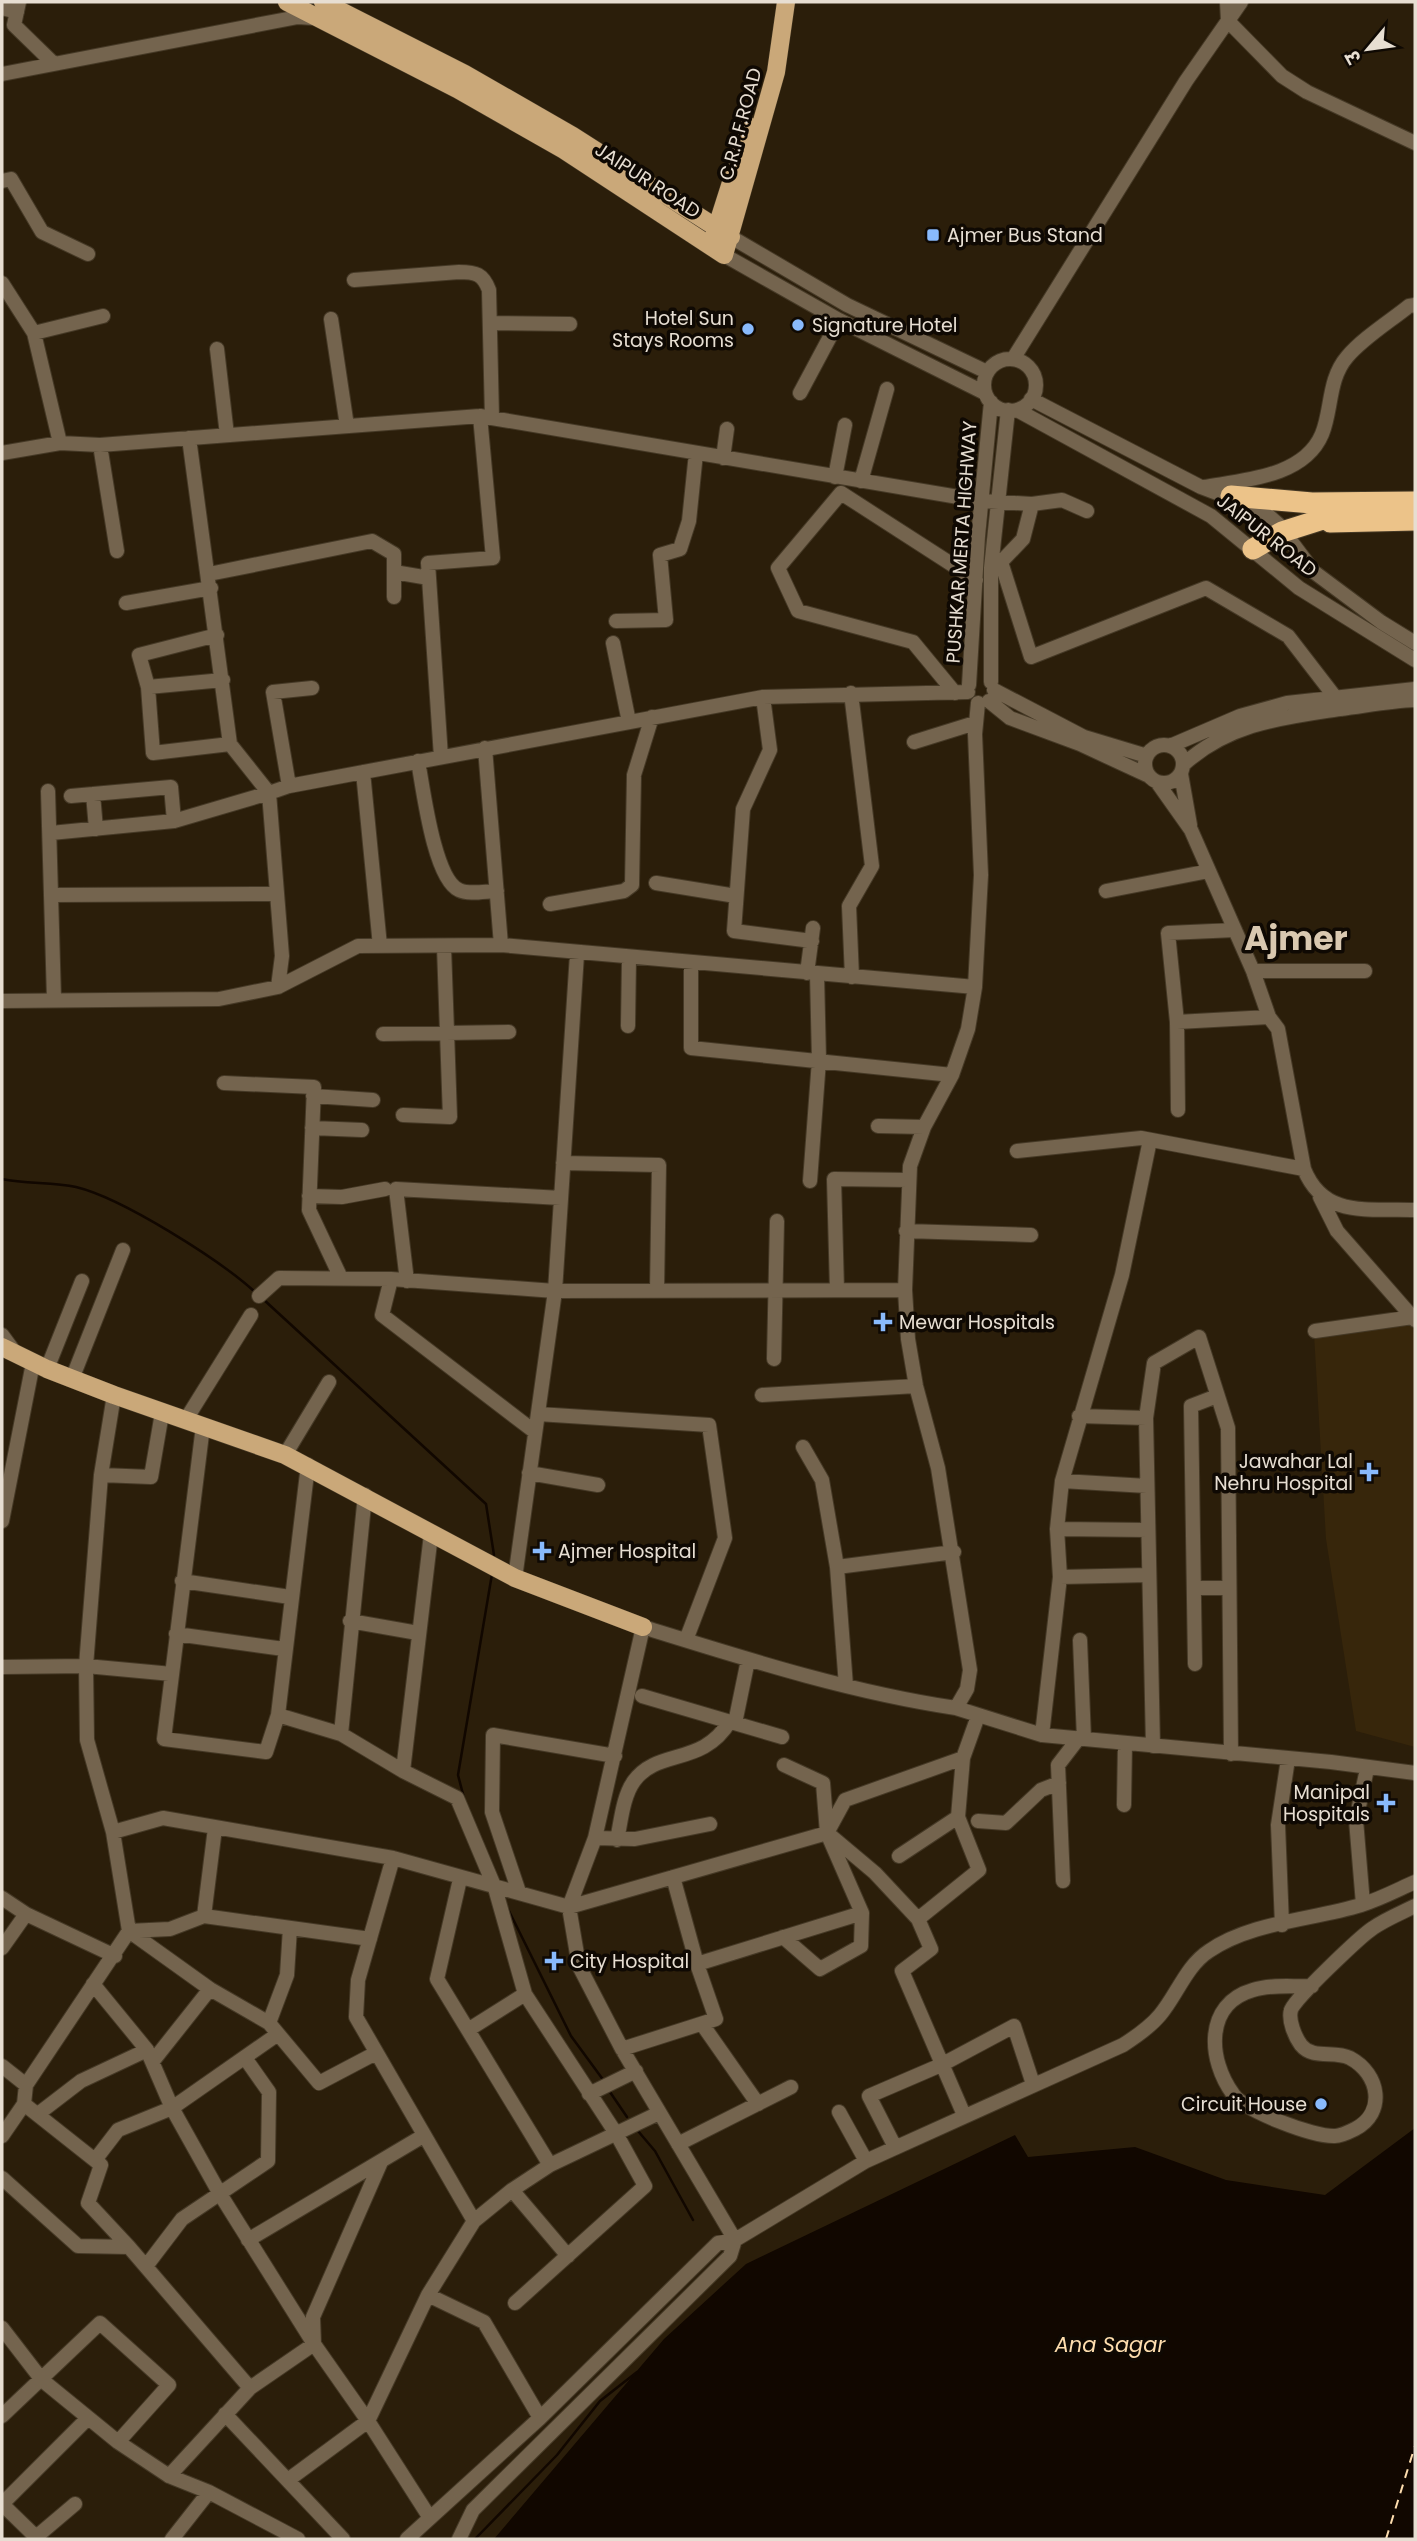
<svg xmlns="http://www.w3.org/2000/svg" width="1417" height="2541" font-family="Poppins,'Noto Sans Devanagari',sans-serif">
	<rect width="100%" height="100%" fill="#2b1e0a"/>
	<path fill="#37260b" d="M1413,1323l2,23v401l-59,-16 -30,-192 -12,-205z"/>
	<path fill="#110700" d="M1415,2128v411h-921l170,-200 82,-75 269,-129 13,22 107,-10 91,33 99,15z"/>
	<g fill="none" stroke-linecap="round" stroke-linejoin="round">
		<path stroke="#110700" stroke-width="2.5" d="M2,1179c24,5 50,3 74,8 46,11 144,73 179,105
			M263,1299l223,205 8,51
			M464,1798l-6,-23 34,-201
			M507,1907l64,129 33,45
			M610,2092l17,25
			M638,2131l17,20 38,69
			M475,2539l82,-84 43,-54 37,-29"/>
		<path stroke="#feddae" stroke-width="2" stroke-dasharray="9 7" stroke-linecap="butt" d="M1386,2539l29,-93"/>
		<defs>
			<path id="minor" d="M19,2l-5,23 38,37
				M1227,2l1,19 54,55 25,16 108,51
				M2,8l15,4
				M2,74l296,-57 15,1
				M2,181l9,-2 31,53 46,22
				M731,237l116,68 140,67
				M724,255l115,65 146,73
				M354,280l105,-8c17,0 24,2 30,18l3,128
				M2,283l32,50 26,110
				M331,319l16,107
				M491,323l79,1
				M34,333l69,-17
				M217,349l10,86
				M1013,359l173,-278 55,-79
				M984 385a26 26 0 1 1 52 0a26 26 0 1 1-52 0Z
				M800,393l39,-73
				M1031,399l170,88 61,23 16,14 36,48 67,50 34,21
				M1017,410l194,106 88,72 116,72
				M189,438l41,306
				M100,445l17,106
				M2,453l58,-10 40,2 380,-29 502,85 50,3
				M723,458l4,-29
				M835,477l10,-52
				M861,481l26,-92
				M1204,487c40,-7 100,-10 118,-53 10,-24 6,-55 25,-77 16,-19 42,-35 62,-51l6,-1
				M1087,511l-25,-11 -30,4 -9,35 -22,23 30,95 175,-69 82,48 47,61 6,12
				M394,572l35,6
				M209,574l163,-33 22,13v43
				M126,603l85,-15
				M616,621l50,-1 -6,-65 20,-6 9,-28 7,-68
				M613,643l16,79
				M991,682v-114l17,-158
				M969,685l9,-149 13,-134
				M148,687l75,-7
				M994,690l90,47 63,19
				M851,693l21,173 -23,40 3,71
				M955,693l-42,-51 -115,-31 -20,-43 63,-75 135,87
				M763,697l7,53 -27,59 -9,122 78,10
				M989,701l21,17 70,26 69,32
				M914,742l61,-19
				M1145 764a19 19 0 1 1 38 0a19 19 0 1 1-38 0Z
				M1170,746l70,-30 47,-13 128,-14
				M485,748l16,197
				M441,757l-13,-194 65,-5 -13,-142
				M418,761c5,27 16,118 41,129 10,5 27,1 38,1
				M1184,764c46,-41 97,-46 156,-55 25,-3 49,-8 75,-9
				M363,772l17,174
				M1181,774l9,51
				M1157,782l34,48 62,141 16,46 9,12 26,140c20,50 65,39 111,41
				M289,786l-16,-94 39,-4
				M48,791l6,208
				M93,794l3,35
				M71,796l100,-9 3,34
				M51,833l123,-12 95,-28 -39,-49 -77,9 -5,-66 -9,-32 78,-20
				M656,883l80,13
				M1106,891l103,-20
				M52,895l225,-1
				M550,904l74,-13 8,-6 2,-110 18,-58
				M1235,930l-67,3 9,89 92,-5
				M691,963v85l261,27
				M1253,971h112
				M807,973l6,-45
				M278,987l80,-41 143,-1 474,42
				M2,1001l217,-2 59,-12 4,-31 -13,-163 20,-7 474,-89 205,-5
				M1177,1022l1,88
				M628,1026l1,-68
				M383,1034l126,-2
				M224,1083l90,4 -5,123 32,68
				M313,1096l60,4
				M403,1115l47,2 -6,-170
				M878,1126l46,1
				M312,1128l50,2
				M1017,1151l124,-13 163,31
				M563,1163l96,2 -2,125
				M810,1181l9,-121 -2,-86
				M309,1196l33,1 43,-8
				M1320,1197l17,34 78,89
				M906,1231l125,4
				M391,1279l-9,36 153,117
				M407,1281l-11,-92 165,9
				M837,1290l-3,-111 74,1
				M259,1296l20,-18 112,1 164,12 350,-1
				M1315,1331l98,-14
				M2,1335l14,19
				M774,1359l3,-138
				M47,1369l35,-88
				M72,1379l51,-129
				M762,1395l154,-9
				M538,1414l171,11 16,113 -39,102
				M1079,1416l67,2
				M185,1421l66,-106
				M203,1426l-39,313 102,13 12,-37 30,-250
				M803,1447l19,33 15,87 117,-15
				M285,1455l44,-73
				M529,1473l69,12
				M101,1475l50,2 11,-64
				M1062,1481l85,5
				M2,1521l31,-158
				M1057,1529l91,1
				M837,1567l9,119
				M1060,1577l89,-2
				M515,1578l40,-287 22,-337
				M182,1581l108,16
				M1194,1588h35
				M350,1621l68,12
				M176,1634l108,15
				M1080,1640l4,99
				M1195,1664l-4,-258 26,-10
				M2,1667l84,-1 86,8
				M642,1696l140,41
				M956,1708l86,27 289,27 84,11
				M278,1715l63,19 62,37 54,27 38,90 30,106 92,141 28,51 -130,117
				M735,1723l13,-63
				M341,1734l24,-239
				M1042,1735l18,-158 -3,-48 5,-48 60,-206 28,-135
				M1153,1746l-7,-328 8,-55 45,-26 29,91 3,326
				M403,1771l28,-237
				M1124,1805l1,-62
				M978,1821l28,2 35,-33 18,-7
				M215,1828l-11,88 166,23
				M113,1832l50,-14 230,40 176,49 258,-74 18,-33 118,-42
				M831,1836l44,37 43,46 61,-49 -21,-53 5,-59 15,-42
				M595,1838l40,1 75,-15
				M617,1840c4,-19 6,-44 17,-59 24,-33 68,-14 96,-60
				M899,1856l59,-39
				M393,1858l-35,122 -2,37 118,204
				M673,1877l24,87
				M460,1879l-23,100 113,186
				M1063,1881l-5,-116 20,-26
				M519,1892l-27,-80 1,-77 122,21
				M2,1898l24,16 89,42
				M1363,1904l-7,-84 11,-51
				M918,1919l13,30 -29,22 62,144
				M1282,1925l-4,-100 10,-66
				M129,1931l81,58 59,34 50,60 57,-30
				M129,1931l41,-2 34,-13
				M783,1937l37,32 41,-23 1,-33
				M2,1948l24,-34
				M93,1984l54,66 25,58 48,86 94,150 54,77 62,97
				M1312,1986c-19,1 -41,-2 -59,4 -49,14 -45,70 -20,104 11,17 81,43 102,42 5,0 14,-4 20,-7 31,-16 25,-55 -5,-71 -16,-8 -37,2 -49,-13 -6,-8 -13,-25 -10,-35 1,-9 71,-75 82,-82 13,-9 28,-15 42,-22
				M269,2023l18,-48 3,-47
				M702,2024l56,80
				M468,2030l57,-36
				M622,2049l94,-30 -19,-55 165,-51 -35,-80 -4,-50 -39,-18
				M153,2061l57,-72
				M2,2066l24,19
				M589,2094l47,-23
				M24,2104l77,61 -13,38 41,44
				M839,2112l27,49
				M38,2114l43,-33 66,-31
				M2,2136l22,-32 2,-19 103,-154 -16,-99 -26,-92 -1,-74 15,-191 13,-80
				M678,2144l113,-57
				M895,2147l-26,-51 72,-31 73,-39 19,58
				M95,2160l23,-30 54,-22 106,-74
				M2,2178l76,68 51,1 121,141
				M512,2190l56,66
				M248,2240l175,-104
				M147,2265l35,-46 86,-58 1,-69 -24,-34
				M428,2295l56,27 56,96
				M2,2328l40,52 76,62 51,34 40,16 89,47
				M225,2414l118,125
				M2,2416l98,-93 69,62 -51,57
				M169,2476l81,-88 64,-44 -1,-27 68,-155
				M288,2480l80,-59 60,-126 46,-74 38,-31 38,-25 109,-52
				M2,2504l86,-86
				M2,2504l34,33 39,-33
				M172,2539l37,-47
				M407,2539l133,-121 178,-175 17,-3 131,-79 257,-116c14,-9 27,-18 37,-30 17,-20 26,-49 49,-64 42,-29 103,-31 152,-46 19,-6 36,-15 54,-23
				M459,2539l14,-29 257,-254 5,-16 -113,-191 -43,-83 -10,-59 26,-69 48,-211c103,32 206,65 313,81l11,-19 3,-19 -32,-202 -22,-82 -8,-47 -3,-49 5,-124 14,-39 28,-52 16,-46 7,-42 6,-112 -6,-141 3,-31"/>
			<path id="major" d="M287,2l170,87 107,61 160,105 52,-183 10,-70
				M323,2l142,72 108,62 158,101
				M713,239l36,-113
				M2,1347l45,22 67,26 171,60 230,123 128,49"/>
			<path id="highway" d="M1231,496l81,7 103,-1
				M1330,522l85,-2
				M1253,549l29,-17 66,-21"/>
		</defs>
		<use href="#minor" stroke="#453926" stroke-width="16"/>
		<use href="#major" stroke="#453926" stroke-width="19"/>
		<use href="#highway" stroke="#453926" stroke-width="23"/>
		<use href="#minor" stroke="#74644e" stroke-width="14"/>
		<use href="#major" stroke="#caa879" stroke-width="18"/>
		<use href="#highway" stroke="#ecc389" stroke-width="21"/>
	</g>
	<g fill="#89bafc" stroke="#0f0903" stroke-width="2.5">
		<rect x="926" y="228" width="14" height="14" rx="3.5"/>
		<circle cx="798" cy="325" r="7"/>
		<circle cx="748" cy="329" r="7"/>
		<path d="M879.5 1311.5h7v7h7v7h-7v7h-7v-7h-7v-7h7z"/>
		<path d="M1365.5 1461.5h7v7h7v7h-7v7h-7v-7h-7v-7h7z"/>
		<path d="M538.5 1540.5h7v7h7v7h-7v7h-7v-7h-7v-7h7z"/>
		<path d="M1382.5 1792.5h7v7h7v7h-7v7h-7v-7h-7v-7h7z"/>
		<path d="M550.5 1950.5h7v7h7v7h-7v7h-7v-7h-7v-7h7z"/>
		<circle cx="1321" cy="2104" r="7"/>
	</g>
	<g text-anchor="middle" stroke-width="7" stroke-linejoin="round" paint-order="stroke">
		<g font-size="19" fill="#e7ded2" stroke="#0f0903">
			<text transform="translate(740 124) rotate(-75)" y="7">C.R.P.F.ROAD</text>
			<text transform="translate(648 180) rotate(33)" y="7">JAIPUR ROAD</text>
			<text transform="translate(1267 535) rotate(38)" y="7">JAIPUR ROAD</text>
			<text transform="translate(961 542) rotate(-86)" y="7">PUSHKAR MERTA HIGHWAY</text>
		</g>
		<g font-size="19" fill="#e7ded2" stroke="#0f0903" text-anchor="start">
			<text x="947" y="242">Ajmer Bus Stand</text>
			<text x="734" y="325" text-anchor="end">Hotel Sun<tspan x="734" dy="22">Stays Rooms</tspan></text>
			<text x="812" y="332">Signature Hotel</text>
			<text x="899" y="1329">Mewar Hospitals</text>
			<text x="1353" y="1468" text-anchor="end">Jawahar Lal<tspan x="1353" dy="22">Nehru Hospital</tspan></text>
			<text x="558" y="1558">Ajmer Hospital</text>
			<text x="1370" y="1799" text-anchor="end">Manipal<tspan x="1370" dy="22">Hospitals</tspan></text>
			<text x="570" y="1968">City Hospital</text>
			<text x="1307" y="2111" text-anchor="end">Circuit House</text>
		</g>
		<g font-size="21" font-style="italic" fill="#feddae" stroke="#0f0903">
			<text x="1110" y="2352">Ana Sagar</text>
		</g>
		<g font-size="33" font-weight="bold" fill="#d9c8b0" stroke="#0f0903">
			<text x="1296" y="950">Ajmer</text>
		</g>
	</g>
	<rect width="1417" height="2541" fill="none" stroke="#e7ded2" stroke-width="7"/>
	<g transform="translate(1368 49) rotate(241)" stroke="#0f0903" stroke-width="5" paint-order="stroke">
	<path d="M0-5L12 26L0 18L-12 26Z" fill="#e7ded2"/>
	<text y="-10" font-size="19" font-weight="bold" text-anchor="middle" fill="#e7ded2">उ</text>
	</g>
</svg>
